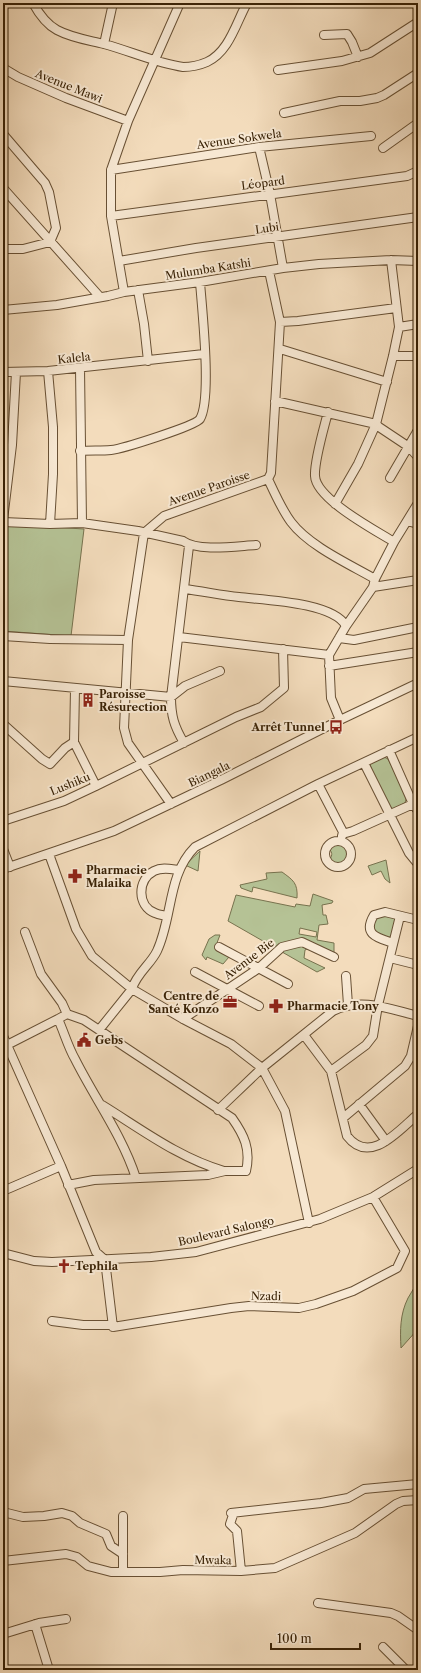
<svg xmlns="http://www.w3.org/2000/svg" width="421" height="1673" font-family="'Libre Caslon Text',serif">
	<rect width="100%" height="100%" fill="#f3dcbc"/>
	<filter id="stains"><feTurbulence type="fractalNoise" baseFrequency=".005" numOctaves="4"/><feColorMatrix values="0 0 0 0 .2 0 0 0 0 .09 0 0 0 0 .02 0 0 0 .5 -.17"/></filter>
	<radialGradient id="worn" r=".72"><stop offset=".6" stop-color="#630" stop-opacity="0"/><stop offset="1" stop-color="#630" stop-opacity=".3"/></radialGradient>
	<path fill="#b5c295" stroke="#77724e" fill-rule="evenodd" d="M3,524l81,5 -13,107 -68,-5z
		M384,757l4,2 19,37 -2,7 -11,6 -5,-2 -18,-39 -1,-4z
		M335,841l11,2 4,6c-2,11 -10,22 -21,14 1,-6 5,-8 1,-13l-4,-1 4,-6z
		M200,851l-2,20 -13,-6z
		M386,860l4,23 -5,-4 -4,-8 -9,4 -4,-9z
		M282,872c11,8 16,11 15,26l-44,-11 -1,5 -11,-4 -1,-3 27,-6 -1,-6z
		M313,894l20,7 -1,2 -10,2 1,10h3l2,9 -9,1 -2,15 17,3v11l-19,-9 -10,5 -1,8 21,10 -8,4 -89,-51 8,-26 59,12 1,-3 14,2zM300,928l17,4 -1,5 -17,-3z
		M385,915l12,3 -6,21 -12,-3 -5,-5 -1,-7 5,-7z
		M215,935h5l-5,13 14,9 -6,7 -16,-7 -1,3 -4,-5 7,-16z
		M418,1278v51l-17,19c-1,-18 -1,-34 7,-50 4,-7 8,-12 10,-20z"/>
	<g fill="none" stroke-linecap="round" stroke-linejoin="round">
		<defs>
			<path id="minor" d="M33,3c6,11 13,21 24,27 15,8 31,10 47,14 26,7 52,19 79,23 7,0 17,-2 24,-5 22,-10 29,-39 40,-59
				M414,3l4,3
				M3,5l5,-2
				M324,35l23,-1 5,8 6,15
				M104,44l9,-41
				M3,68l15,9 48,21 62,23
				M278,70l64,-9 28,-8 48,-31
				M284,113l56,-12h20l17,-3 7,-3 34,-22
				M3,134l42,49 4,9 7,36 -6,14 -27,7h-20
				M259,147l11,47 13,74
				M383,148l35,-25
				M111,170l148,-23 112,-11
				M3,188l97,109
				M111,216l296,-40 11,-5
				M119,261l77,-13 222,-31
				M138,290l6,34 4,37
				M124,292l-13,-76v-46l17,-49 52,-118
				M3,310l54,-5 51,-9 16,-4 76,-10 83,-14 36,-4 72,-4 27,1
				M280,322l18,-1 98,-13
				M399,327l19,-3
				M280,349l107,33
				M393,356h25
				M80,368l2,155
				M48,371l5,56v47l-3,50
				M3,372l45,-1 156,-17
				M275,401l101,23 3,3 30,20 9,10
				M328,412c-4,16 -14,49 -13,64 1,23 60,54 79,66
				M80,451c10,-1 21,0 31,-1 11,-1 84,-24 89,-31 12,-20 2,-110 0,-137
				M390,478l28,-48
				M268,479c7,15 14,31 23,43 18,24 58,42 84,57
				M335,504l23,-40 18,-40 17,-68 6,-29 -8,-67
				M3,520l9,-75 4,-73
				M407,521l11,3
				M3,522l47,2 32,-1 56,8 45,10c15,11 54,5 73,4
				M373,587l45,-7
				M184,589c18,2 36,6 55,8 24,3 94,5 107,29
				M3,636l47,3 78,1
				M179,637l150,18
				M339,638l15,2 64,-13
				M329,666l89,-14
				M3,681l168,16 14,-11 35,-15
				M75,689l-1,53 22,44
				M340,720l-9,-22 -2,-43 17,-29 27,-39 2,-8 19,-37 24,-39
				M3,724l39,35 8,5 15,-16 9,-6
				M184,743c-10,-17 -13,-27 -13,-46l18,-151
				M389,750l24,54 5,7
				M364,763l45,90 9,11
				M318,784l25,48 -1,4
				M171,804l-43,-61 -4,-15 4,-88 16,-107 20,-17 104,-37 3,-6 9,-151 -11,-51
				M3,821l61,-20 32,-15 140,-69 25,-10 23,-19 -1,-39
				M343,832l3,1 7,-2 60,-27
				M325 854a13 13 0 1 1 26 0a13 13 0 1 1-26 0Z
				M3,849l7,18
				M49,854l27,75 16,27 40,33 51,30 48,25 31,24 23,43 24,112
				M3,869l111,-38 107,-51 119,-60 78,-37
				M167,916c-4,-1 -8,-1 -12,-3 -18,-7 -18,-33 -1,-42 8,-4 16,-2 25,-1
				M25,932l16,42 21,29 5,11 -9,5c6,13 10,28 17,40 20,40 47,76 61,119
				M393,943c-15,-5 -31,-8 -19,-28l11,-3 33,8
				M219,947l69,37
				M390,958l28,7
				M195,972l64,34
				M346,976l2,29
				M67,1014l17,6 148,98c12,17 19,31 14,53h-21l-17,4 -114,5 -26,5
				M183,1019l76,-51 23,-21 20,-5 32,15
				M99,1030l33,-41c4,-15 19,-25 25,-38 16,-34 10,-76 38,-104l123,-63 100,-47
				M304,1035l27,36 16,65c23,30 52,-6 71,-22
				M3,1036l58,130 35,86 9,8 8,67 118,-19 18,-2 50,2 17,-4 37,-13 44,-23 8,-17 -32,-54
				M7,1045l51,-26
				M331,1071l35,-26 7,-9 5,-31 22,-89
				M359,1104l27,37
				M102,1105c39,24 77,53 122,66
				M218,1110l44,-42 71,-57c28,-14 56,-2 85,5
				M343,1118l62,-52 6,-10 7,-30
				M3,1191l58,-25
				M3,1253l31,8 18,1 99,-5 45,-5 124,-33 53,-22 45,-28
				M52,1321l31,4h28l2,2
				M3,1512l20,5 21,-1 18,-3 10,3 8,7 26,11 5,12 12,8
				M123,1516v55
				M3,1561l63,-7 11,3 11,9 23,6h49l23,-2 58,1 34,-3 80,-35 41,-29 7,-3 15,-1
				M241,1571l-4,-40 -7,-7 3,-9 -2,-2 90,-10 27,-5 16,-9 54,-5
				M318,1603l73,10 7,3 20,14
				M35,1624l14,46
				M3,1634l36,-11 27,-4
				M383,1647l23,23"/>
		</defs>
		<use href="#minor" stroke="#685034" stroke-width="10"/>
		<use href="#minor" stroke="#f7e8d3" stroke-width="8"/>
	</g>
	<defs>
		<symbol id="building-bare" viewBox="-9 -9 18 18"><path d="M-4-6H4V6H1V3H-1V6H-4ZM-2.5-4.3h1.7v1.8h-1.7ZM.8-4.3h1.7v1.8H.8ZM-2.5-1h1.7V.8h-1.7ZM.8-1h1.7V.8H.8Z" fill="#8f2418" stroke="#f7e8d3" stroke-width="2.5" paint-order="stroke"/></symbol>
		<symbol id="bus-bare" viewBox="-9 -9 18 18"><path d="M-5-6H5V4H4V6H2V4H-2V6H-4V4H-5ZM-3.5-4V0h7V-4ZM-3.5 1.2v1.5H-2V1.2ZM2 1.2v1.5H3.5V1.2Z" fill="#8f2418" stroke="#f7e8d3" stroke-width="2.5" paint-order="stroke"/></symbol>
		<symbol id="pharmacy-bare" viewBox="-9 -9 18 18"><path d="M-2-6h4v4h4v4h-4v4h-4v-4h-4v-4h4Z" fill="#8f2418" stroke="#f7e8d3" stroke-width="2.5" paint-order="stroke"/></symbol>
		<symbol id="office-bare" viewBox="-9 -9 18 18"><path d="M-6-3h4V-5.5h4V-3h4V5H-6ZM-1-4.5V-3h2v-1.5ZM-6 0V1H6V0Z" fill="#8f2418" stroke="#f7e8d3" stroke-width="2.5" paint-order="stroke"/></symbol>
		<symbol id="civic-bare" viewBox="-9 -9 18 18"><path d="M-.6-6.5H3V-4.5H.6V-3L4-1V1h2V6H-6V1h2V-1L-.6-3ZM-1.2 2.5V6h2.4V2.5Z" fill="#8f2418" stroke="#f7e8d3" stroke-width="2.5" paint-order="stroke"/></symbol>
		<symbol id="church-bare" viewBox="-9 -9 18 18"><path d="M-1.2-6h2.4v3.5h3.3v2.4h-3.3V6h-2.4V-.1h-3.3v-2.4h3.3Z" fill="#8f2418" stroke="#f7e8d3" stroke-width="2.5" paint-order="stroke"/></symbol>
	</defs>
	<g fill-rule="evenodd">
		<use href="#building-bare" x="78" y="690" width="20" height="20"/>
		<use href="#bus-bare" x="326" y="717" width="20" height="20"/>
		<use href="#pharmacy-bare" x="65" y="866" width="20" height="20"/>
		<use href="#office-bare" x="220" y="992" width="20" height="20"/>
		<use href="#pharmacy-bare" x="266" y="996" width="20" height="20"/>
		<use href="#civic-bare" x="74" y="1030" width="20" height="20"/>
		<use href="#church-bare" x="54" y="1256" width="20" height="20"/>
	</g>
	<g text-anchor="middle" stroke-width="4" stroke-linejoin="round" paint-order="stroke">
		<g font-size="11" fill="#392206" stroke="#f7e8d3">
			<text transform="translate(69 86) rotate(22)" y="4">Avenue Mawi</text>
			<text transform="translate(239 139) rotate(-8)" y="4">Avenue Sokwela</text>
			<text transform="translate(263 183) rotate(-7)" y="4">Léopard</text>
			<text transform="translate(267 228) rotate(-8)" y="4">Lubi</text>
			<text transform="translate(208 269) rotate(-9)" y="4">Mulumba Katshi</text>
			<text transform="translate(74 358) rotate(-6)" y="4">Kalela</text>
			<text transform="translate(209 488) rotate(-19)" y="4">Avenue Paroisse</text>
			<text transform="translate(209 774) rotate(-26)" y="4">Biangala</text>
			<text transform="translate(70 784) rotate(-22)" y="4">Lushiku</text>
			<text transform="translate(249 959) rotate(-37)" y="4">Avenue Bie</text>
			<text transform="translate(226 1231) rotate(-13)" y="4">Boulevard Salongo</text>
			<text transform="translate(266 1296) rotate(1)" y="4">Nzadi</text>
			<text transform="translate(213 1560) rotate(1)" y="4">Mwaka</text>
		</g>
		<g font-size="11" font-weight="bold" fill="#392206" stroke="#f7e8d3" text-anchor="start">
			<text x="99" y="698">Paroisse<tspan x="99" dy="13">Résurection</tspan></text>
			<text x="325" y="731" text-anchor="end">Arrêt Tunnel</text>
			<text x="86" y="874">Pharmacie<tspan x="86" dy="13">Malaika</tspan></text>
			<text x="219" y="1000" text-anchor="end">Centre de<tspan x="219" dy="13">Santé Konzo</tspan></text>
			<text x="287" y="1010">Pharmacie Tony</text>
			<text x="95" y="1044">Gebs</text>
			<text x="75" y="1270">Tephila</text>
		</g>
	</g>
	<rect width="421" height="1673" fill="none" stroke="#f3dcbc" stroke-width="16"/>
	<rect x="4" y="4" width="413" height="1665" fill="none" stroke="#392206" stroke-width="2"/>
	<rect x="8" y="8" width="405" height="1657" fill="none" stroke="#392206"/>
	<path d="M271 1643v6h89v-6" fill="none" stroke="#392206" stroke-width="2"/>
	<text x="277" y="1643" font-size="12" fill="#392206" stroke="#f7e8d3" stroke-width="3" paint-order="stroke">100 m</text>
	<rect width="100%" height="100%" filter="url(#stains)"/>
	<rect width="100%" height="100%" fill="url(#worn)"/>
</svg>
